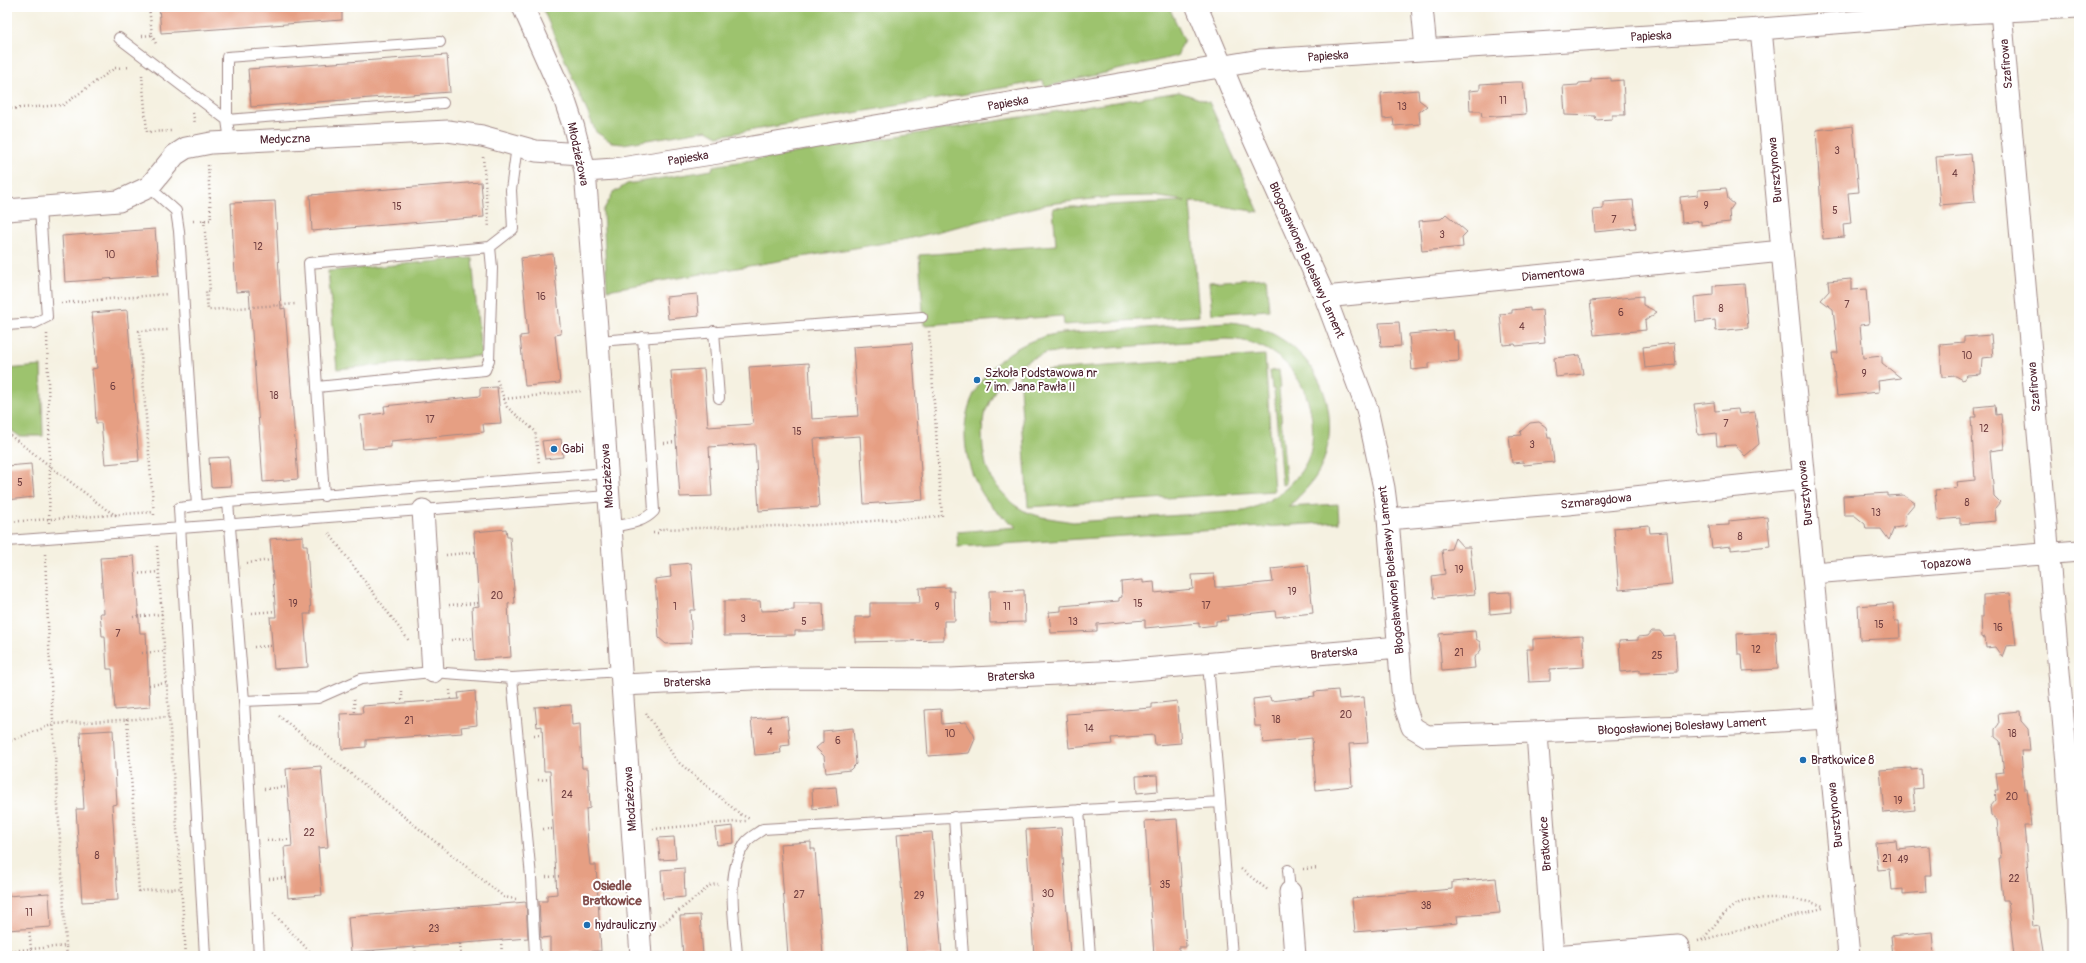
<svg xmlns="http://www.w3.org/2000/svg" width="2086" height="963" font-family="Pangolin,sans-serif">
	<rect width="100%" height="100%" fill="#fff"/>
	<filter id="ink" filterUnits="userSpaceOnUse"><feTurbulence type="fractalNoise" baseFrequency=".025" numOctaves="2"/><feDisplacementMap in="SourceGraphic" scale="8" xChannelSelector="R" yChannelSelector="G"/><feConvolveMatrix kernelMatrix="1 2 1 2 8 2 1 2 1" color-interpolation-filters="sRGB"/></filter>
	<filter id="wash" filterUnits="userSpaceOnUse"><feTurbulence type="fractalNoise" baseFrequency=".012" numOctaves="4" result="noise"/><feDisplacementMap in="SourceGraphic" scale="16" xChannelSelector="R" yChannelSelector="G"/><feGaussianBlur stdDeviation="0.9" result="paint"/><feColorMatrix in="noise" values="0 0 0 0 0 0 0 0 0 0 0 0 0 0 0 0 0 1.4 0 .05"/><feComposite in="paint" operator="in"/></filter>
	<g filter="url(#wash)">
		<rect width="100%" height="100%" fill="#f5f1e1"/>
		<path fill="#9dc36e" stroke="#74714c" fill-rule="evenodd" d="M542,7h627l15,33 -7,16 -132,31 -2,-6 -325,55 -11,-6 -84,14 -10,-1 -17,-11z
			M1179,92l30,10 50,110 -69,-11 9,115 -135,9 -1,-9 -139,9 -5,-70 137,-10 -3,-37 132,-7 -31,-5 -43,1 -63,7 -140,35 -301,51 -4,-79 10,-18 14,-9 85,-14 1,-4z
			M472,258l9,98 -144,13 -9,-98z
			M1266,278l3,32 -57,4 -3,-32z
			M1227,322c69,3 118,67 98,134 -5,21 -22,37 -37,51l50,-3 1,18 -381,25 -1,-15 60,-5c-6,-5 -15,-10 -21,-16 -22,-23 -32,-52 -31,-83 2,-41 34,-76 72,-89 20,-8 45,-7 66,-8 41,-3 83,-6 124,-9zM1225,339c46,0 82,34 87,81 1,13 1,29 -5,41 -13,26 -37,42 -63,50l-171,11 -31,-5 -16,-5 -13,-8 -13,-14 -9,-11 -5,-14 -3,-16 -1,-16 2,-18 11,-25 21,-22 13,-8 17,-7z
			M1265,355l9,136 -246,16 -9,-135z
			M41,366l2,70h-24l-12,-9v-58z
			M1279,370l2,18h-2l7,96 -4,1 -8,-96h-2l-2,-18z"/>
		<g id="blocks">
			<path fill="#e69f83" d="M159,7h183v13l-181,13z
				M447,55l3,37 -199,15 -3,-38z
				M1611,78v3l12,-1 2,35h-13v4l-16,1 -1,-4 -30,-1 -2,-29 15,-1 1,-2 12,-1v-3z
				M1515,82h8l3,32 -44,3 -1,-6h-11l-1,-20 11,-1v-6z
				M1418,90l1,10 8,6 -8,6 1,12 -26,2 -1,-8 -10,1 -2,-26z
				M1853,126l6,66 -11,1 3,30 -8,1 1,13 -21,2 -7,-109z
				M1971,154l4,48 -35,3 -4,-48z
				M481,182l3,35 -172,14 -2,-36z
				M1726,188l2,11 6,5 -5,7 1,11 -29,3v-4l-19,2 -2,-26 18,-2v-5z
				M1633,200l3,28 -41,4 -2,-22 10,-1v-7z
				M275,201l6,108 4,-1 13,171 -35,3 -14,-191 -13,1 -5,-89z
				M1446,214l21,18 -5,5 1,10 -41,4 -3,-30 22,-2z
				M155,229l4,46 -94,7 -3,-46z
				M553,254l8,80 -6,1 5,48 -35,3 -5,-50 8,-1 -7,-77z
				M1851,279v11l15,-1 3,35 -9,1 3,33 19,-2v7l19,15 -23,3 1,11 -42,4 -5,-43h6l-5,-44 -12,-9 8,-9 -1,-10z
				M1744,284l4,44 -32,3 -1,-11 -19,2 -2,-25 19,-2v-9z
				M697,294l2,22 -31,3 -2,-22z
				M1643,296v9l14,7 -12,9 1,9 -52,5 -4,-34z
				M1530,308v3l12,-1 3,33 -29,3 -1,-2 -12,1 -3,-31 12,-1v-3z
				M127,310l12,151 -34,3 -4,-41h-5l-1,-20 -3,-34 5,-1 -5,-55z
				M1399,322l2,24 -20,1 -2,-24z
				M1453,330l1,10h4l1,21 -30,2v5l-17,2 -3,-36z
				M1991,335l2,22 -11,1 -1,16 -14,1 -4,5 -7,-4 -14,1 -2,-33 24,-2v-5z
				M912,343l11,157 -59,4 -4,-68 -46,3 5,68 -60,4 -4,-67 -46,3 3,49 -32,1 -9,-126 33,-2 4,58 45,-3 -4,-57 60,-4 3,56 46,-3 -5,-69z
				M1674,343l2,22 -31,3 -2,-21z
				M1580,355l3,19 -27,3 -2,-19z
				M497,387l4,36 -18,1 1,8 -93,9v6l-28,2 -3,-33 25,-3 -1,-7 96,-10v-8z
				M1714,402l1,9 23,-2 1,5 16,-2 4,32 -14,12 -10,-11 -18,1 -1,-13 -18,2 -4,-31z
				M1995,405l1,10 5,-1 3,35 -14,2 4,45 6,6 -5,6 1,13 -36,3v-6l-22,2 -3,-30 22,-2 -1,-6 19,-2 -4,-63h5l-1,-10z
				M1539,422l7,5 2,11h3l3,24 -30,3 -1,-3 -11,1 -3,-27 12,-1 -1,-3 10,-9z
				M561,439l2,18 -18,2 -3,-18z
				M229,457l2,29 -20,1 -2,-29z
				M31,464l3,33 -27,3v-34z
				M1887,493v3l16,-1 12,8 -10,12 1,11 -12,2 -5,12 -8,-11h-15l-1,-5 -11,-9h-10l-1,-19z
				M1767,517l3,29 -39,4v-4l-19,2 -3,-22 20,-1v-4z
				M1649,525l1,8 17,-1 5,53 -53,5 -5,-62z
				M506,529l1,8h3l5,66 -7,1 3,53 -36,3 -3,-53 7,-1 -5,-74z
				M303,536v9h4l4,69h-7l4,53 -34,2 -4,-52h6l-6,-78z
				M1455,538l8,9h7l5,47 -41,4 -2,-22 13,-2 -3,-24 9,-1z
				M134,556l6,77h6l4,74 -35,3 -3,-41h-5l-2,-33h-3l-2,-23h4l-4,-55z
				M691,563l4,47h-5l2,33 -26,1 -7,-6 -4,-59 16,-2 -1,-12z
				M1308,565l5,48 -37,4 -1,-6 -48,5 1,4 -12,1v4l-17,2v-4l-54,5v-8l-48,4v7l-46,2 -2,-21 12,-1v-5l58,-5v-3l3,-1 -1,-15 22,-2v3l11,-1 1,11 38,-4 -1,-14 22,-1 1,13h9l49,-5 -2,-13z
				M949,587v4h5l1,30h-11v19l-89,2v-25h15v-14h50l-1,-15z
				M1024,590l1,32 -35,1 -1,-32z
				M1510,592l1,20 -21,2 -1,-21z
				M2010,593l6,52 -10,1 -4,11 -7,-10 -9,1 -1,-11 -3,1 -1,-21h2v-22z
				M724,601h36l1,10 33,-1v-7h29l1,28h-29v4l-71,1z
				M1893,603l1,18h5l1,17 -40,2 -2,-34z
				M1475,631l1,8 4,3 1,8 -7,8 1,10 -33,3 -3,-37z
				M1652,631h8l4,5 11,-1 2,37 -37,1v-3l-19,2 -2,-31 19,-1v-3l10,-1z
				M1776,632l2,37 -35,2 -1,-17h-4l-1,-20z
				M1583,636l1,31 -34,2v12l-21,1 -2,-33h6v-10z
				M1338,690l1,9 25,-2 4,46 -19,1 3,42 -36,4 -4,-52 -49,5 -2,-17h-6l-2,-27 17,-2 1,4 44,-5 -1,-4z
				M475,691l2,34 -16,2 1,6 -96,7v7l-24,2 -2,-35 23,-1 -1,-7 97,-7 -1,-6z
				M1177,701l4,42 -26,2 -1,-10 -43,3 1,6 -43,4 -3,-34 86,-6v-4z
				M571,705l1,20 8,-1 2,44h6l2,40 -4,1 2,37 2,19h6l5,86 -51,2v-16l-9,1 -2,-37h8v-6l10,-1 -7,-123h-6l-2,-45 -5,1 -2,-20z
				M941,709l1,15 24,-2 8,13 1,4 -6,14 -41,3 -3,-46z
				M2020,711l1,10 7,8 2,22h-9l3,38h3l4,37h-7l9,101 6,-1 5,30h-30l-6,-56h-5l-4,-42h2l-4,-38 -6,-5 -1,-8 6,-7 -1,-10h3l-2,-17 8,-1 -4,-31 -5,-4v-8l4,-5 -1,-11z
				M787,716l3,29 -10,1 1,7 -26,2 -4,-36z
				M853,728l3,36 -6,6 -24,3 -2,-17 -8,-8 7,-6v-11z
				M113,730l4,74 -5,1 6,95 -36,2 -6,-93h8l-4,-77z
				M321,766l7,81 -10,1 4,47 -34,3 -4,-51 8,-1 -6,-77z
				M1911,768v2l10,-1 1,19 -9,1 2,21 -31,3 -4,-43z
				M1157,775l1,16 -21,2 -1,-17z
				M836,787l2,19 -25,3 -1,-20z
				M1177,819l9,128h-7v9h-25l-9,-135z
				M733,826l1,17 -17,2 -2,-17z
				M1061,828l9,128h-36l-8,-126z
				M932,832l10,124h-35l-10,-122z
				M674,837l2,22 -16,1 -2,-22z
				M1896,841l1,8 32,-3 2,29h-6l1,17 -23,2v-5l-11,1 -2,-21 -12,1 -3,-27z
				M811,842v7h4l8,107h-35l-8,-112z
				M684,868l1,29 -22,2 -2,-29z
				M1496,878l4,35 -43,3 1,7 -103,9 -3,-34 100,-9v-7z
				M49,893l2,34 -44,3v-34z
				M526,902l2,36 -177,14 -3,-35z
				M700,915l3,41h-20l-3,-40z
				M1932,932l2,24h-41l-2,-20z"/>
		</g>
	</g>
	<g filter="url(#ink)">
		<use href="#blocks" fill-opacity="0" stroke="#a08886" stroke-width="1"/>
		<g fill="none" stroke-linecap="round" stroke-linejoin="round">
			<defs>
				<path id="service" d="M119,38l108,82 216,-17
					M230,141l-3,-21v-63l213,-15
					M149,187l27,24 3,20 18,275
					M7,325l28,-2 12,-6 -7,-109
					M714,331l5,67
					M598,341l324,-24
					M317,387l168,-17 4,-10 3,-92 -2,-21
					M324,496l-15,-233 181,-16 23,-18 -2,-39 6,-44
					M228,502l16,199 15,255
					M611,527c16,-3 32,-4 43,-16l-11,-174
					M7,541l601,-45
					M1208,664l12,138
					M244,701l74,-3 43,-19 71,-7 80,6
					M1079,810l11,146
					M954,817l9,139
					M1288,870l2,22
					M205,956l-26,-448 49,-6 379,-29
					M535,956l-4,-79 -19,-199 109,-7
					M737,956c-2,-36 -13,-82 9,-114 4,-5 12,-9 17,-13l457,-27 12,154"/>
				<path id="minor" d="M523,7l41,91 10,30 11,43 13,170 43,615
					M1197,7l38,91 90,199 42,112 17,79 4,31 14,171 3,17 7,20 15,9 308,-12 91,-6
					M1422,7l4,42
					M2001,11l66,752 11,156v37
					M1761,29l88,927
					M585,171l30,-2 103,-16 542,-93 501,-31 186,-15 132,-7
					M7,210l112,-9 30,-14 26,-32 11,-7 25,-5 237,-12 34,5 54,15 45,3
					M1325,297l457,-46
					M423,510l10,162
					M1388,519l180,-15 236,-25
					M1813,573l266,-22
					M622,685l154,-7 175,1 170,-8 278,-24
					M1537,733l16,223
					M1290,892l5,64
					M1554,956l124,-10 1,10"/>
			</defs>
			<use href="#service" stroke="#a08886" stroke-width="12"/>
			<use href="#minor" stroke="#a08886" stroke-width="23"/>
			<path stroke="#a08886" stroke-width="2.5" stroke-dasharray="1 3" stroke-linecap="butt" d="M152,35l5,11
				M142,36l10,-1 -3,-28
				M142,75l5,57 25,-1
				M7,109l56,-4 52,-37 15,-1
				M193,113l2,11
				M483,157l6,71
				M204,220l6,71h-4l2,19 88,-6
				M193,221l18,-1 -3,-55
				M61,303l107,-9
				M47,334l3,133 -1,56
				M497,380l10,27 28,24 4,32
				M504,399l77,-8
				M7,433l100,77 12,7
				M664,443l12,-1
				M154,515l-15,-184 31,-1
				M7,522l147,-10
				M329,533l80,108
				M653,533h5l2,-4 157,-4 125,-9 -13,-185
				M157,546l29,410
				M45,554c5,131 14,261 21,392
				M446,555l30,-3
				M247,563l25,-3
				M135,574l24,-2
				M449,605l30,-2
				M252,613l24,-2
				M133,617l29,-3
				M451,640l23,-2
				M254,647l18,-1
				M142,653l23,-2
				M149,685l18,-2
				M450,690l1,10
				M402,691v12
				M354,699l1,14
				M646,713l31,48 63,53 10,5
				M279,716l225,181 12,2
				M127,719l12,172 42,-3
				M534,735h8
				M7,742l47,-18 115,-7
				M538,780l13,-1
				M264,789l23,-2
				M543,829h10
				M653,829l93,-8
				M267,840l24,-1
				M1241,869l28,22
				M1303,869l15,-1
				M546,877l15,-1
				M269,879l18,-1
				M273,913l41,43
				M660,926l51,-41 7,-1
				M29,928l2,21
				M501,940l1,16
				M1702,940c10,-11 22,-29 35,-36 20,-10 65,-6 86,2
				M1698,941l125,-33
				M460,944l1,12
				M415,947l1,9
				M7,951l59,-5 1,10
				M374,951v5"/>
			<use href="#service" stroke="#fff" stroke-width="10"/>
			<use href="#minor" stroke="#fff" stroke-width="21"/>
		</g>
	</g>
	<g fill="#1f6fb2" stroke="#fff" stroke-width="1.5">
		<circle cx="977" cy="380" r="4"/>
		<circle cx="554" cy="449" r="4"/>
		<circle cx="1803" cy="760" r="4"/>
		<circle cx="587" cy="925" r="4"/>
	</g>
	<g text-anchor="middle" stroke-width="4" stroke-linejoin="round" paint-order="stroke">
		<g font-size="10" fill="#713f41">
			<text x="1503" y="104">11</text>
			<text x="1402" y="110">13</text>
			<text x="1837" y="154">3</text>
			<text x="1955" y="177">4</text>
			<text x="1706" y="209">9</text>
			<text x="397" y="210">15</text>
			<text x="1835" y="214">5</text>
			<text x="1614" y="223">7</text>
			<text x="1442" y="238">3</text>
			<text x="258" y="250">12</text>
			<text x="110" y="258">10</text>
			<text x="541" y="300">16</text>
			<text x="1847" y="308">7</text>
			<text x="1721" y="312">8</text>
			<text x="1621" y="316">6</text>
			<text x="1522" y="330">4</text>
			<text x="1967" y="359">10</text>
			<text x="1864" y="377">9</text>
			<text x="113" y="390">6</text>
			<text x="274" y="399">18</text>
			<text x="430" y="423">17</text>
			<text x="1726" y="427">7</text>
			<text x="1984" y="432">12</text>
			<text x="797" y="435">15</text>
			<text x="1532" y="448">3</text>
			<text x="20" y="486">5</text>
			<text x="1967" y="506">8</text>
			<text x="1876" y="516">13</text>
			<text x="1740" y="540">8</text>
			<text x="1459" y="573">19</text>
			<text x="1292" y="595">19</text>
			<text x="497" y="599">20</text>
			<text x="293" y="607">19</text>
			<text x="1138" y="607">15</text>
			<text x="1206" y="609">17</text>
			<text x="675" y="610">1</text>
			<text x="937" y="610">9</text>
			<text x="1007" y="610">11</text>
			<text x="743" y="622">3</text>
			<text x="804" y="625">5</text>
			<text x="1073" y="625">13</text>
			<text x="1879" y="628">15</text>
			<text x="1998" y="631">16</text>
			<text x="118" y="637">7</text>
			<text x="1756" y="653">12</text>
			<text x="1459" y="656">21</text>
			<text x="1657" y="659">25</text>
			<text x="1346" y="718">20</text>
			<text x="1276" y="723">18</text>
			<text x="409" y="724">21</text>
			<text x="1089" y="732">14</text>
			<text x="770" y="735">4</text>
			<text x="950" y="737">10</text>
			<text x="2012" y="737">18</text>
			<text x="838" y="744">6</text>
			<text x="567" y="798">24</text>
			<text x="2012" y="800">20</text>
			<text x="1898" y="804">19</text>
			<text x="309" y="836">22</text>
			<text x="97" y="859">8</text>
			<text x="1887" y="862">21</text>
			<text x="1903" y="863">49</text>
			<text x="2014" y="882">22</text>
			<text x="1165" y="888">35</text>
			<text x="1048" y="897">30</text>
			<text x="799" y="898">27</text>
			<text x="919" y="899">29</text>
			<text x="1426" y="909">38</text>
			<text x="29" y="916">11</text>
			<text x="434" y="932">23</text>
		</g>
		<g font-size="12" fill="#4a1f2b" stroke="#fff">
			<text transform="translate(1651 36) rotate(-3)" y="4">Papieska</text>
			<text transform="translate(1328 56) rotate(-4)" y="4">Papieska</text>
			<text transform="translate(2006 64) rotate(-95)" y="4">Szafirowa</text>
			<text transform="translate(1008 103) rotate(-10)" y="4">Papieska</text>
			<text transform="translate(285 139) rotate(-2)" y="4">Medyczna</text>
			<text transform="translate(578 154) rotate(78)" y="4">Młodzieżowa</text>
			<text transform="translate(688 158) rotate(-9)" y="4">Papieska</text>
			<text transform="translate(1775 170) rotate(-95)" y="4">Bursztynowa</text>
			<text transform="translate(1307 260) rotate(66)" y="4">Błogosławionej Bolesławy Lament</text>
			<text transform="translate(1553 274) rotate(-6)" y="4">Diamentowa</text>
			<text transform="translate(2034 387) rotate(-95)" y="4">Szafirowa</text>
			<text transform="translate(607 476) rotate(-94)" y="4">Młodzieżowa</text>
			<text transform="translate(1805 493) rotate(-96)" y="4">Bursztynowa</text>
			<text transform="translate(1596 501) rotate(-6)" y="4">Szmaragdowa</text>
			<text transform="translate(1946 563) rotate(-5)" y="4">Topazowa</text>
			<text transform="translate(1391 570) rotate(-96)" y="4">Błogosławionej Bolesławy Lament</text>
			<text transform="translate(1334 653) rotate(-5)" y="4">Braterska</text>
			<text transform="translate(1011 676) rotate(-3)" y="4">Braterska</text>
			<text transform="translate(687 682) rotate(-2)" y="4">Braterska</text>
			<text transform="translate(1682 726) rotate(-3)" y="4">Błogosławionej Bolesławy Lament</text>
			<text transform="translate(630 799) rotate(-94)" y="4">Młodzieżowa</text>
			<text transform="translate(1835 815) rotate(-96)" y="4">Bursztynowa</text>
			<text transform="translate(1545 844) rotate(-94)" y="4">Bratkowice</text>
		</g>
		<g font-size="12" fill="#4a1f2b" stroke="#fff" text-anchor="start">
			<text x="985" y="377">Szkoła Podstawowa nr<tspan x="985" dy="14">7 im. Jana Pawła II</tspan></text>
			<text x="562" y="453">Gabi</text>
			<text x="1811" y="764">Bratkowice 8</text>
			<text x="595" y="929">hydrauliczny</text>
		</g>
		<g font-size="13" font-weight="bold" fill="#814c4a" stroke="#fff">
			<text x="612" y="890">Osiedle<tspan x="612" dy="15">Bratkowice</tspan></text>
		</g>
	</g>
	<rect width="2086" height="963" fill="none" stroke="#fff" stroke-width="24"/>
</svg>
